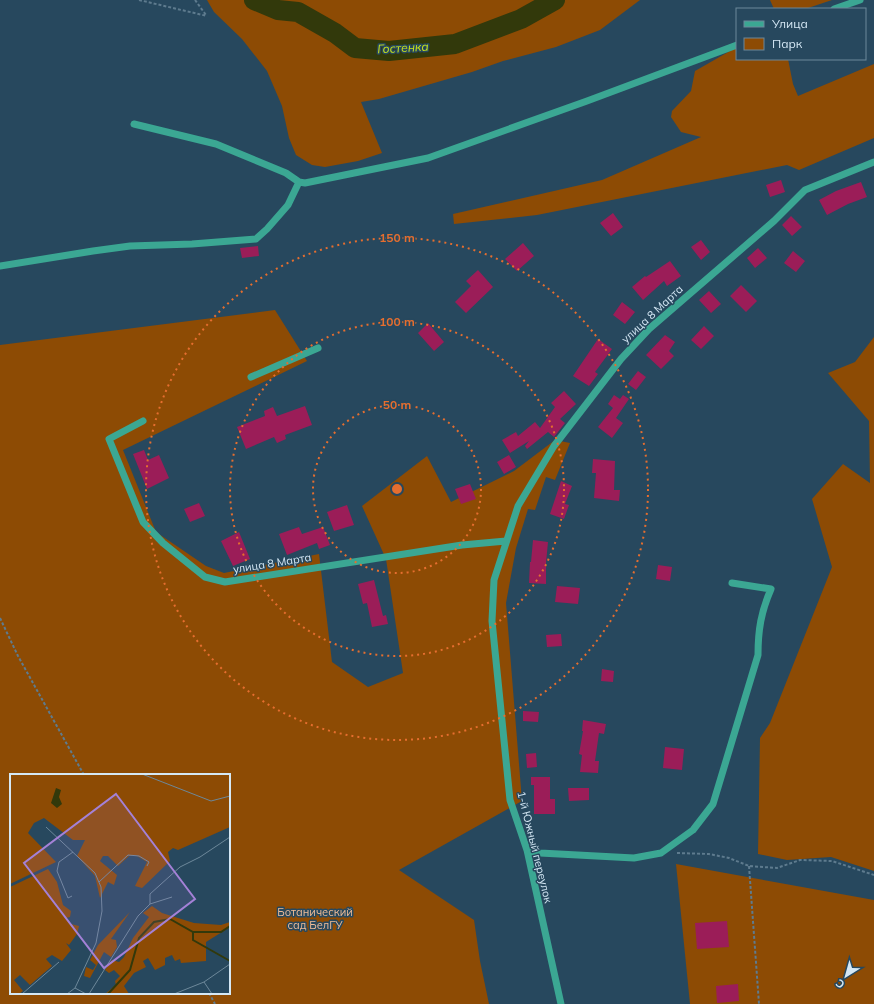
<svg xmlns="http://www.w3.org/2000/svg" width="874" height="1004" font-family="Mulish,sans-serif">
	<rect width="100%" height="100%" fill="#27485e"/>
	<path fill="#8d4b04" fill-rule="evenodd" d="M207,0h433l-40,30 -44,17 -53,14 -31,11 -93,27 -18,3 21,51 -24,8 -33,6 -13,-2 -16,-10 -7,-17 -7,-32 -15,-35 -25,-32 -28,-27z
		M770,0h62l-27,9h-31z
		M737,47v12h51l5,25 5,12 76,-32v74l-75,32 -12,-5 -250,50 -83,9 -1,-10 149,-34 99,-43 -20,-5 -10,-15 1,-6 19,-20 4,-20z
		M275,310l32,51 -184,89 33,82 50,34 18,7 95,-19 13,108 36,25 35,-14 -17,-114 -24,-53 65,-50 24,46 63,-31 41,-31 15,3 -15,37 -9,-3 -11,33 -7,-1 -12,39 -10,55 16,198 -123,69 75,50 6,41 9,43h-489v-659zM11,775h218v218h-218z
		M874,337v534l-43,-14 -44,3 -29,-6 2,-116 10,-15 62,-156 -20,-68 31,-35 27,19 -1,-62 -41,-48 27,-11z
		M676,864l198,36v104h-184z"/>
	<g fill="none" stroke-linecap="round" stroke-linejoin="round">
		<path stroke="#32390b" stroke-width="20" d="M254,0l24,10 20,2 37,21 20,15 34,3 66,-7 66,-25 34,-19"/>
	</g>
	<path fill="#9b1d58" d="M781,180l4,12 -15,5 -4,-12z
		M861,182l6,15 -19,7 -21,11 -8,-15 17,-9z
		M613,213l10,14 -12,9 -11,-13z
		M791,216l11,11 -10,9 -10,-11z
		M701,240l9,12 -9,8 -10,-13z
		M523,243l11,13 -17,15 -12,-12z
		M258,246l1,10 -17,2 -2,-10z
		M758,248l9,10 -12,10 -8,-10z
		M793,251l12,10 -9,11 -12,-9z
		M670,261l11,15 -14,10 -3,-5 -21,19 -11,-13 13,-11 1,1z
		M478,270l15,17 -27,26 -11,-11 16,-16 -5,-5z
		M741,285l16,16 -11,11 -16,-16z
		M709,291l12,13 -10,9 -12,-13z
		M622,302l13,10 -10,12 -12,-9z
		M428,323l16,19 -10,9 -16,-18z
		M704,326l10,10 -13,13 -10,-9z
		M665,335l10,7 -6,9 5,5 -13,13 -15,-14z
		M598,339l14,10 -17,23 3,2 -9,12 -16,-10z
		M638,371l8,6 -10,13 -8,-6z
		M564,391l12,13 -16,15 5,4 -11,14 -6,-5 -21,17 -2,-3 4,-5 -19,12 -8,-13 14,-8 2,4 17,-14 5,6 15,-21 -4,-4z
		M614,395l6,4 3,-4 6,4 -13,19 7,5 -11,15 -14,-11 15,-19 -5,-4z
		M305,406l7,19 -27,10 1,4 -9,4 -3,-6 -28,12 -9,-22 28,-11 -1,-5 9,-4 4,9z
		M144,450l4,10 11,-5 10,23 -22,11 -14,-35z
		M509,455l7,12 -12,7 -7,-12z
		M593,459l22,2 -1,29h6l-1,11 -25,-3 2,-25h-4z
		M561,481l11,5 -7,18 4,1 -5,14 -14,-5z
		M470,484l6,15 -15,5 -6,-15z
		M199,503l6,13 -15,6 -6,-13z
		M347,505l7,20 -20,6 -7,-19z
		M299,527l3,7 21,-7 7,18 -11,4 -2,-6 -30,12 -8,-21z
		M239,532l11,27 -17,7 -12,-25z
		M533,540l15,2 -2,21v21l-17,-1 1,-21h1z
		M658,565l14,2 -2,14 -14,-2z
		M374,580l9,36 3,-1 2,9 -16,3 -5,-24 -4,1 -5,-20z
		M557,586l23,2 -2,16 -23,-2z
		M561,634l1,12 -15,1 -1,-12z
		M602,669l12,2 -1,11 -12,-1z
		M523,711l16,1 -1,10 -15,-1z
		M583,720l23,4 -2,10 -5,-1 -4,28h4l-1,12 -18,-1 2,-17 -3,-1 4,-23h-1z
		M665,747l19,2 -2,21 -19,-2z
		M536,753l1,14 -10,1 -1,-14z
		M531,777h19v22h5v15h-21v-29h-3z
		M568,788h21v12l-20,1z
		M727,921l2,26 -32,2 -2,-26z
		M738,984l1,17 -22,2 -1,-17z"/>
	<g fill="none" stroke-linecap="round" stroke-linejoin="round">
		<path stroke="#5e7b8e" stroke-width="2" stroke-dasharray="3 2" stroke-linecap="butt" d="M139,0l68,16
			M195,0l11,15
			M0,618l18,38 66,119
			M677,853l32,1 20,4 20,8 28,2 23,-8 32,1 42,14
			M749,866l10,138
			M209,993l6,11"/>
		<path stroke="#3ba793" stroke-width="7" d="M834,9l26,-9
			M134,124l82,20 70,29 13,9
			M0,266l93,-15 37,-5 62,-2 64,-5 11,-10 21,-24 11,-23 6,1 123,-25 159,-57 150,-56
			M251,377l67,-29
			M143,421l-34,18 34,83 20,21 42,34 20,5 237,-37 44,-4
			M527,850l13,3 94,5 27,-5 32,-23 20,-26 45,-149c0,-25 3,-43 13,-66l-39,-6
			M561,1004l-34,-154 -17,-50 -18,-179 2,-41 24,-74 36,-60 67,-87 28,-30 125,-108 31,-31 69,-28"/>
	</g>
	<g fill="none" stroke="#e56e2f" stroke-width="2" stroke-dasharray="2 4">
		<circle cx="397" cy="489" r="84"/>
		<circle cx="397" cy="489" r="167"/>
		<circle cx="397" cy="489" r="251"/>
	</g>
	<g text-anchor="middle" stroke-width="3" stroke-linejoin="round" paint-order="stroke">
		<g font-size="11" fill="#d5e8f5" stroke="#27485e">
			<text transform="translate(652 314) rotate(-43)" y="4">улица 8 Марта</text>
			<text transform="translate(272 563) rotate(-9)" y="4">улица 8 Марта</text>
			<text transform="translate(535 847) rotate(76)" y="4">1-й Южный переулок</text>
		</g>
		<g font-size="11" fill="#f0bc96" stroke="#27485e">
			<text x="315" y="916">Ботанический<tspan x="315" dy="13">сад БелГУ</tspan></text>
		</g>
		<g font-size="12" font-style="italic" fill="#c8e31a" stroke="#27485e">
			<text transform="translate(403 48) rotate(-3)" y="4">Гостенка</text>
		</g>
	</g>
	<g transform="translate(10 774)">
		<rect width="220" height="220" fill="#27485e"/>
		<path d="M0,0h220v53l-52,23 -5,-2 -5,4 2,9 -28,27 -7,-2 12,-24 -10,-6h-8l-11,10 -10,-10h-5l-3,5 17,14 -3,10 -6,-3 -8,16 -5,-22 -18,-20 8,-16h-12l-29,-22 -10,5 -6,10 28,29 -46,22zM38,95l9,13 6,23 8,6 -1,6 -4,1 5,6 8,2 -2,8 -8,11 -3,-2 5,7 -9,11 -10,-6 -6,4 6,7 -22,19 -10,-10 -6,5 9,11 -4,3h-9v-107zM142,132l10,7 32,10 27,2 9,-3v5l-24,15v19l-25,2 -1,-4 -5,2 -3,-6 -7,3v7l-10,5 -7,-12 -5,3 3,6 -12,6 -10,13 5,8h-24l11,-9 -1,-4 5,-5 -6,-6 -5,3 -4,-3 7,-10 7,2 5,-5 9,-19 16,-21 -6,-4zM120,138l-19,27 5,1 1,7 -6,10 -7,-5 -14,26 -6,-2 2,-9 7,3 3,-5 -6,-5 8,-15z" fill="#8d4b04"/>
		<path d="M46,14l5,2 -2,7 3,7 -5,4 -6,-5z" fill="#32390b"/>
		<path fill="none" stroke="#32390b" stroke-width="2" d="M183,158v8l37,21M98,220l22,-24 9,-32 15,-16 16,-3 23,13h28l9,-6"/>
		<path fill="none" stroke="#6d889a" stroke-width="1" d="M132,0l69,27 19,-5M36,53l49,46 6,14 1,24 -6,32 -21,45 -8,6M89,108l29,-27 11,1 10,6 -2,4M62,122l-4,2 -11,-27 2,-9 14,-10M140,130l22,-7M194,208l8,12M65,214l11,6M12,220l37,-32M79,220l49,-78 12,-12v-10l30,-27 20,-10 30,-20M164,220l30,-12 26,-18"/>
		<path fill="#a481d7" fill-opacity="0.15" stroke="#a481d7" stroke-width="2" d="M106,20l79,105 -91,69 -80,-105z"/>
		<rect width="220" height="220" fill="none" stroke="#d5e8f5" stroke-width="2"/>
	</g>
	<circle cx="397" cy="489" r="6" fill="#e56e2f" stroke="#27485e" stroke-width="2"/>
	<g font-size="12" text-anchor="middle" font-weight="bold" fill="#e56e2f" stroke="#27485e" stroke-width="3" stroke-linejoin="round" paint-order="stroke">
		<text x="397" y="242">150 m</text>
		<text x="397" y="326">100 m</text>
		<text x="397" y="409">50 m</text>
	</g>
	<rect x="736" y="8" width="130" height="52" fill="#27485e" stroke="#6d889a"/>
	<rect x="744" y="21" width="20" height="6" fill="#3ba793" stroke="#6d889a"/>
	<text x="772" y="28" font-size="12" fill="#d5e8f5">Улица</text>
	<rect x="744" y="38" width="20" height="12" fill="#8d4b04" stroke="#6d889a"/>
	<text x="772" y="48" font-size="12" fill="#d5e8f5">Парк</text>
	<g transform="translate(846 976) rotate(217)" stroke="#27485e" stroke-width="3" paint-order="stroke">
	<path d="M0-3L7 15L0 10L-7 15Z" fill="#d5e8f5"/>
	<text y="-6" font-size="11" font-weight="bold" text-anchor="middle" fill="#d5e8f5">С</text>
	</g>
</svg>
